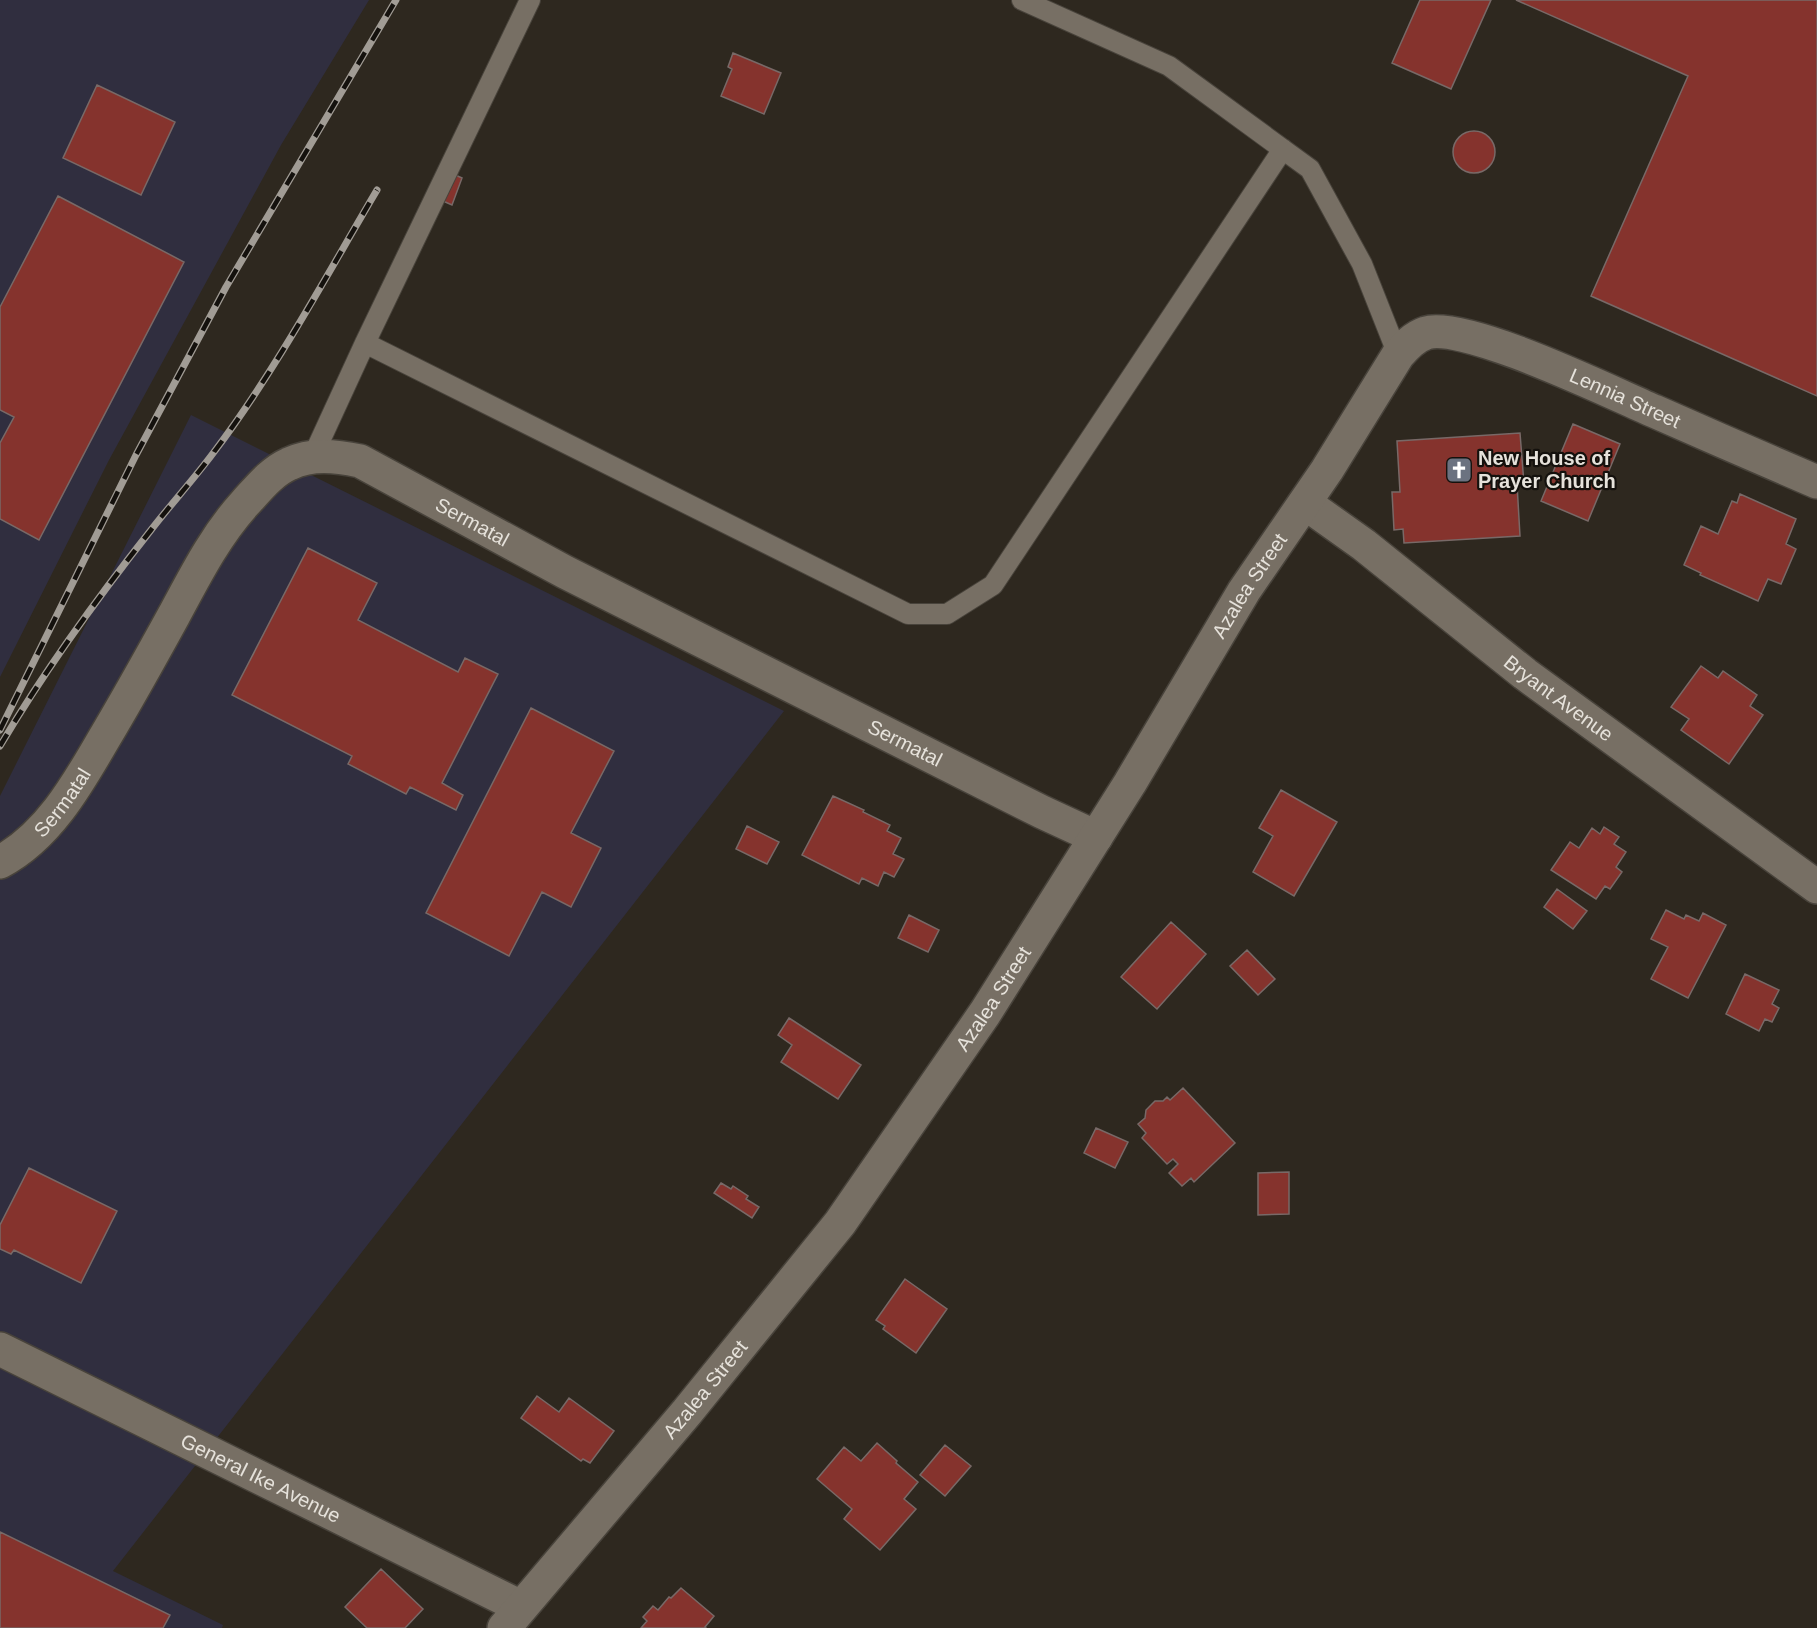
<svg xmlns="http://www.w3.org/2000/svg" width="1817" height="1628" font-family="Helvetica,sans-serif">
	<rect width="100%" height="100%" fill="#2e281f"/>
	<path fill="#302e3f" d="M0,0h369l-88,145 -172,315 -109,217z
		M191,415l593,296 -671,860 110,54 -1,3h-222v-832z"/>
	<path fill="#85332d" stroke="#786967" stroke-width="1.5" d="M1420,0h71l-40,89 -59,-26z
		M1516,0h301v396l-226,-100 97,-220z
		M733,53l48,20 -17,41 -43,-18 11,-27 -4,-2z
		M97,85l78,37 -34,73 -78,-37z
		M1453 152a21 21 0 1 1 42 0a21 21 0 1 1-42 0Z
		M453,174l9,4 -10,27 -9,-4z
		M58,196l126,66 -145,278 -39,-21v-76l14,-26 -14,-7v-103z
		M1573,424l47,20 -32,77 -47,-20z
		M1520,433l4,51h-7l3,52 -116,7 -1,-14 -9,1 -2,-38h8l-3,-51z
		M1740,494l56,25 -10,25 10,5 -15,35 -13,-5 -10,22 -58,-26 1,-2 -17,-8 17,-39 17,8 14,-33 5,2z
		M308,548l69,35 -19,37 100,52 7,-14 33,16 -56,109 21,12 -7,15 -46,-23 -4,7 -58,-30 4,-8 -120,-61z
		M1701,666l17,12 5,-7 34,24 -7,11 13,9 -34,49 -48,-34 8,-11 -18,-12z
		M531,708l83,43 -43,82 30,15 -30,59 -29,-15 -33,64 -83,-43z
		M1281,790l56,32 -43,74 -41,-24 20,-36 -14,-8z
		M833,796l31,14 -1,2 27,13 -3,6 14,7 -8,16 11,5 -10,18 -10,-5 -6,14 -16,-8 -3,6 -57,-29z
		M747,826l32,16 -12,22 -31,-15z
		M1604,827l15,10 -5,7 12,8 -10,15 6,5 -12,17 -5,-3 -9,13 -45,-29 19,-28 9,6 13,-20 8,6z
		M1557,889l30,22 -14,18 -29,-22z
		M1666,910l18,9 2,-4 13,6 4,-8 23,12 -38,73 -37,-19 17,-32 -17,-8z
		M909,915l30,15 -11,22 -30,-14z
		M1171,922l35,32 -49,55 -36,-32z
		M1247,950l28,29 -17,16 -28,-29z
		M1745,974l34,16 -7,14 7,4 -7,14 -7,-3 -6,12 -33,-17z
		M789,1018l72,47 -23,34 -57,-37 11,-17 -14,-10z
		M1183,1088l52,55 -41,39 -3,-4 -9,8 -13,-13 9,-9 -5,-5 -6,5 -25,-26 4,-5 -8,-9 7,-6 1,-8 9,-9h8l4,-4 3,3z
		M1096,1128l32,14 -13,26 -31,-15z
		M29,1168l88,43 -36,72 -67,-33 -3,4 -11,-5v-24z
		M1289,1172v42l-31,1v-42z
		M721,1183l10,6 2,-3 15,10 -2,3 13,8 -7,11 -38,-25z
		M905,1279l42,30 -31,44 -33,-24 2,-3 -9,-6z
		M537,1396l22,16 10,-14 45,33 -24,32 -7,-4 -2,2 -60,-43z
		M877,1443l20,18 -1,2 22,19 -14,17 12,10 -36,41 -36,-31 8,-10 -35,-30 27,-32 17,14z
		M945,1445l26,21 -26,30 -25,-21z
		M0,1532l170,83 -7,13h-163z
		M381,1569l42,40 -18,19h-38l-22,-21z
		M681,1588l33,28 -9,11 1,1h-65l6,-7 -4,-4 10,-11 5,4 11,-13 2,1z"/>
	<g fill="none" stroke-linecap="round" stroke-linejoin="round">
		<defs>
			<path id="service" d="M1022,0l147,66 141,103 52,95 36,91
				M365,343l543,271h39l46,-29 290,-436
				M313,456l52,-113 165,-343"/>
			<g id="minor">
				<path id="s1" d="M1305,503l59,42 161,129 292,213"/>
				<path id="s2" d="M0,862c47,-25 76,-75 102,-120 25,-42 49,-85 72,-127 21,-39 41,-79 71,-112 13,-14 26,-31 44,-39 23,-11 47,-8 71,-3l205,111 477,240 54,25"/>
				<path id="s3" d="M0,1349l521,258"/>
				<path id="s4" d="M504,1628l183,-216 153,-189 145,-210 145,-230 114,-192 83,-121 71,-115c8,-9 16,-18 28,-22 39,-12 186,60 228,78 54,24 109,48 163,71"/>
			</g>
		</defs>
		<use href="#service" stroke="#48433b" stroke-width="22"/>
		<use href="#minor" stroke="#48433b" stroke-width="36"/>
		<use href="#service" stroke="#776f64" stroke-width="20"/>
		<use href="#minor" stroke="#776f64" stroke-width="33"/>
		<defs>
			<path id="rail" d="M0,730l136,-275 90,-168 170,-287
				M0,746c43,-73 98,-149 151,-216 20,-26 43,-51 63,-78 62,-82 111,-174 163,-262"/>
		</defs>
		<use href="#rail" stroke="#a19c95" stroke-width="7"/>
		<use href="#rail" stroke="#14110d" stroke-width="4.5" stroke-dasharray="14" stroke-linecap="butt"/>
	</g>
	<defs>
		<symbol id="church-square" viewBox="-11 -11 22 22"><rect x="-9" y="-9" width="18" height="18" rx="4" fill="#6b7280" stroke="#14110d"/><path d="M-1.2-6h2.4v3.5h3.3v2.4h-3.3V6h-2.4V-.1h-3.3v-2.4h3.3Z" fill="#fff"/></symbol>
	</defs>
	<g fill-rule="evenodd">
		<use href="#church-square" x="1444" y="455" width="30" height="30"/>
	</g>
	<g text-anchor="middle" stroke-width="4.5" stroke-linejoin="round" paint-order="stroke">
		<g font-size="20" fill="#e6e2db" stroke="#14110d">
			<text dy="7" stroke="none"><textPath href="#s4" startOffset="1806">Lennia Street</textPath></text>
			<text dy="7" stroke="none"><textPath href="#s2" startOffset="698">Sermatal</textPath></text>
			<text dy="7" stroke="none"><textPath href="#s4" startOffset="1284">Azalea Street</textPath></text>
			<text dy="7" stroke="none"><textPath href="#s1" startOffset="320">Bryant Avenue</textPath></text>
			<text dy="7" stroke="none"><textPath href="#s2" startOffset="1184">Sermatal</textPath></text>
			<text dy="7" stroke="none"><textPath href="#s2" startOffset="87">Sermatal</textPath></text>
			<text dy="7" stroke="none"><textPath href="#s4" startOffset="798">Azalea Street</textPath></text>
			<text dy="7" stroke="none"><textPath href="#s4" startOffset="312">Azalea Street</textPath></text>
			<text dy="7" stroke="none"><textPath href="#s3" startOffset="291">General Ike Avenue</textPath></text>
		</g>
		<g font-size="20" font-weight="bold" fill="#e6e2db" stroke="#14110d" text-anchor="start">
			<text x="1478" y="465">New House of<tspan x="1478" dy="23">Prayer Church</tspan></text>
		</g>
	</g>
</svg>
